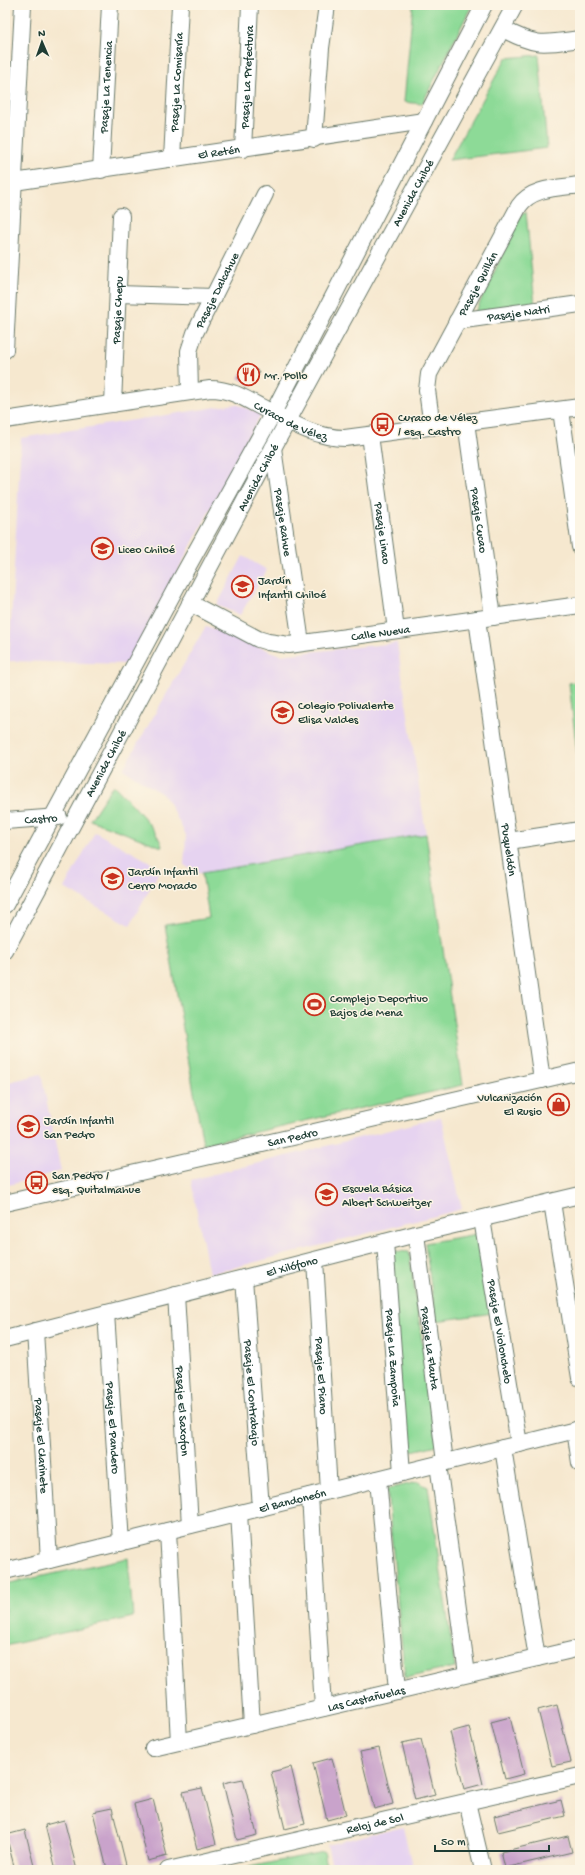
<svg xmlns="http://www.w3.org/2000/svg" width="585" height="1875" font-family="'Gochi Hand',sans-serif">
	<rect width="100%" height="100%" fill="#fcf5e5"/>
	<filter id="ink" filterUnits="userSpaceOnUse"><feTurbulence type="fractalNoise" baseFrequency=".025" numOctaves="2"/><feDisplacementMap in="SourceGraphic" scale="8" xChannelSelector="R" yChannelSelector="G"/><feConvolveMatrix kernelMatrix="1 2 1 2 8 2 1 2 1" color-interpolation-filters="sRGB"/></filter>
	<filter id="wash" filterUnits="userSpaceOnUse"><feTurbulence type="fractalNoise" baseFrequency=".012" numOctaves="4" result="noise"/><feDisplacementMap in="SourceGraphic" scale="16" xChannelSelector="R" yChannelSelector="G"/><feGaussianBlur stdDeviation="0.9" result="paint"/><feColorMatrix in="noise" values="0 0 0 0 0 0 0 0 0 0 0 0 0 0 0 0 0 1.4 0 .05"/><feComposite in="paint" operator="in"/></filter>
	<g filter="url(#wash)">
		<rect width="100%" height="100%" fill="#f6e8cf"/>
		<path fill="#e6d3f0" d="M236,404l25,10 -133,250 -119,-3 12,-223z
			M243,556l24,14 -27,45 -23,-10z
			M206,626l74,29 117,-12 29,191 -218,39h-11l-13,-8 2,-30 -21,-39 -42,-27z
			M95,832l66,36 -31,57 -66,-37z
			M41,1074l20,97 -56,15v-103z
			M441,1117l21,92 -253,65 -18,-94z
			M403,1826l10,44h-80l-6,-25z"/>
		<path fill="#8dda97" stroke="#568c66" d="M413,5h59l-50,99 -18,-2z
			M539,55l8,93 -98,12 57,-102z
			M526,212l9,93 -60,8 46,-98z
			M580,681v72h-3l-8,-70z
			M113,785c12,11 47,47 49,62l-72,-27z
			M426,834l37,251 -260,59 -38,-219 44,-7 -7,-45z
			M477,1234l16,79 -57,8 -11,-78z
			M396,1251l13,1 28,193 -33,8 -13,-195z
			M418,1482l10,5 27,180 -50,11 -18,-189z
			M128,1558l5,59 -128,29v-62z
			M324,1852l4,18h-94z"/>
		<g id="blocks">
			<path fill="#c9a3cb" d="M247,364l13,8 -8,14 -14,-8z
				M557,1705l14,57 -19,4 -14,-56z
				M510,1717l14,57 -19,5 -14,-57z
				M469,1727l14,57 -19,5 -14,-57z
				M421,1739l14,56 -20,5 -13,-57z
				M379,1748l14,56 -19,5 -14,-57z
				M332,1758l14,57 -19,5 -14,-57z
				M291,1767l14,57 -20,5 -14,-57z
				M243,1779l14,56 -20,5 -14,-57z
				M202,1788l14,56 -19,5 -14,-57z
				M153,1799l14,57 -19,5 -14,-57z
				M561,1800l4,16 -67,16 -4,-16z
				M112,1808l14,57 -19,4 -14,-57z
				M64,1820l13,50h-21l-11,-45z
				M25,1830l10,40h-20l-9,-35z
				M568,1836l4,16 -67,16 -4,-16z"/>
		</g>
	</g>
	<g filter="url(#ink)">
		<use href="#blocks" fill-opacity="0" stroke="#6a796a" stroke-width="1"/>
		<g fill="none" stroke-linecap="round" stroke-linejoin="round">
			<defs>
				<g id="minor">
					<path d="M503,29c34,18 40,15 77,10"/>
					<path d="M314,139l7,-91 6,-43"/>
					<path id="s1" d="M243,149l7,-144"/>
					<path id="s2" d="M172,159l8,-154"/>
					<path id="s3" d="M101,170l9,-165"/>
					<path id="s4" d="M14,182l410,-61"/>
					<path d="M118,294l96,3"/>
					<path id="s5" d="M457,321l123,-17"/>
					<path d="M5,350l18,-345"/>
					<path id="s6" d="M190,392l-1,-41 6,-18 70,-139"/>
					<path id="s7" d="M113,404l8,-188"/>
					<path d="M561,410l19,137"/>
					<path id="s8" d="M5,420l205,-31c19,0 33,8 49,17 28,14 54,32 86,32l235,-31"/>
					<path id="s9" d="M466,422l27,195"/>
					<path id="s10" d="M432,427l-5,-37 2,-16 90,-168c13,-19 40,-18 61,-21"/>
					<path id="s11" d="M370,435l26,195"/>
					<path id="s12" d="M273,448l28,195"/>
					<path id="s13" d="M190,603l68,36 10,3 21,3 291,-40"/>
					<path id="s14" d="M477,619l65,461"/>
					<path id="s15" d="M5,821l54,-4"/>
					<path d="M509,841l71,-11"/>
					<path d="M5,905l173,-321 95,-171 211,-408"/>
					<path id="s16" d="M5,951l268,-503 242,-443"/>
					<path d="M552,1202l28,176"/>
					<path id="s17" d="M5,1203l575,-132"/>
					<path id="s18" d="M482,1219l37,225"/>
					<path id="s19" d="M416,1234l29,228"/>
					<path id="s20" d="M385,1242l17,231"/>
					<path id="s21" d="M315,1260l14,231"/>
					<path id="s22" d="M244,1278l17,230"/>
					<path id="s23" d="M176,1295l14,230"/>
					<path id="s24" d="M106,1313l15,230"/>
					<path id="s25" d="M35,1331l14,229"/>
					<path id="s26" d="M5,1339l411,-105 164,-39"/>
					<path d="M575,1430l5,33"/>
					<path d="M503,1448l34,210"/>
					<path d="M438,1464l29,210"/>
					<path d="M378,1479l19,212"/>
					<path d="M310,1496l13,212"/>
					<path d="M239,1513l13,212"/>
					<path d="M168,1531l11,211"/>
					<path id="s27" d="M5,1571l575,-142"/>
					<path id="s28" d="M153,1748l427,-100"/>
					<path d="M467,1802l16,68"/>
					<path id="s29" d="M168,1870l412,-94"/>
				</g>
			</defs>
			<use href="#minor" stroke="#6a796a" stroke-width="18"/>
			<use href="#minor" stroke="#fff" stroke-width="16"/>
		</g>
	</g>
	<defs>
		<symbol id="restaurant-ring" viewBox="-11 -11 22 22"><circle r="9.5" fill="#fcf5e5" stroke="#c8321e" stroke-width="1.5"/><path d="M-5-6h1v4h1v-4h1v4h1v-4h1v5L-1.5 .5V6h-2V.5L-5-1ZM5-6V6H3V1.5H1.5Q1.5-4 5-6Z" fill="#c8321e"/></symbol>
		<symbol id="bus-ring" viewBox="-11 -11 22 22"><circle r="9.5" fill="#fcf5e5" stroke="#c8321e" stroke-width="1.5"/><path d="M-5-6H5V4H4V6H2V4H-2V6H-4V4H-5ZM-3.5-4V0h7V-4ZM-3.5 1.2v1.5H-2V1.2ZM2 1.2v1.5H3.5V1.2Z" fill="#c8321e"/></symbol>
		<symbol id="school-ring" viewBox="-11 -11 22 22"><circle r="9.5" fill="#fcf5e5" stroke="#c8321e" stroke-width="1.5"/><path d="M0-5L7-2L0 1L-7-2ZM-4 1L0 2.5L4 1V4Q0 6-4 4Z" fill="#c8321e"/></symbol>
		<symbol id="stadium-ring" viewBox="-11 -11 22 22"><circle r="9.5" fill="#fcf5e5" stroke="#c8321e" stroke-width="1.5"/><path d="M0-5a6.5 5 0 1 0 0 10a6.5 5 0 1 0 0-10ZM-3.5-1.8h7v3.6h-7Z" fill="#c8321e"/></symbol>
		<symbol id="shop-ring" viewBox="-11 -11 22 22"><circle r="9.5" fill="#fcf5e5" stroke="#c8321e" stroke-width="1.5"/><path d="M-5-2.5h2.3a2.7 3.5 0 0 1 5.4 0H5L5.5 6h-11ZM-1.5-2.5h3a1.5 2.3 0 0 0-3 0Z" fill="#c8321e"/></symbol>
	</defs>
	<g fill-rule="evenodd">
		<use href="#restaurant-ring" x="236" y="362" width="25" height="25"/>
		<use href="#bus-ring" x="370" y="412" width="25" height="25"/>
		<use href="#school-ring" x="90" y="536" width="25" height="25"/>
		<use href="#school-ring" x="230" y="574" width="25" height="25"/>
		<use href="#school-ring" x="270" y="700" width="25" height="25"/>
		<use href="#school-ring" x="100" y="866" width="25" height="25"/>
		<use href="#stadium-ring" x="302" y="992" width="25" height="25"/>
		<use href="#shop-ring" x="546" y="1092" width="25" height="25"/>
		<use href="#school-ring" x="16" y="1114" width="25" height="25"/>
		<use href="#bus-ring" x="24" y="1170" width="25" height="25"/>
		<use href="#school-ring" x="314" y="1182" width="25" height="25"/>
	</g>
	<g text-anchor="middle" stroke-width="3" stroke-linejoin="round" paint-order="stroke">
		<g font-size="12" fill="#1f3d34" stroke="#fcf5e5">
			<text dy="4" stroke="none"><textPath href="#s1" startOffset="72">Pasaje La Prefectura</textPath></text>
			<text dy="4" stroke="none"><textPath href="#s2" startOffset="77">Pasaje La Comisaría</textPath></text>
			<text dy="4" stroke="none"><textPath href="#s3" startOffset="83">Pasaje La Tenencia</textPath></text>
			<text dy="4" stroke="none"><textPath href="#s4" startOffset="207">El Retén</textPath></text>
			<text dy="4" stroke="none"><textPath href="#s16" startOffset="861">Avenida Chiloé</textPath></text>
			<text dy="4" stroke="none"><textPath href="#s10" startOffset="156">Pasaje Quillán</textPath></text>
			<text dy="4" stroke="none"><textPath href="#s6" startOffset="108">Pasaje Dalcahue</textPath></text>
			<text dy="4" stroke="none"><textPath href="#s7" startOffset="94">Pasaje Chepu</textPath></text>
			<text dy="4" stroke="none"><textPath href="#s5" startOffset="62">Pasaje Natri</textPath></text>
			<text dy="4" stroke="none"><textPath href="#s8" startOffset="295">Curaco de Vélez</textPath></text>
			<text dy="4" stroke="none"><textPath href="#s16" startOffset="537">Avenida Chiloé</textPath></text>
			<text dy="4" stroke="none"><textPath href="#s9" startOffset="99">Pasaje Cucao</textPath></text>
			<text dy="4" stroke="none"><textPath href="#s12" startOffset="75">Pasaje Rahue</textPath></text>
			<text dy="4" stroke="none"><textPath href="#s11" startOffset="99">Pasaje Linao</textPath></text>
			<text dy="4" stroke="none"><textPath href="#s13" startOffset="201">Calle Nueva</textPath></text>
			<text dy="4" stroke="none"><textPath href="#s16" startOffset="213">Avenida Chiloé</textPath></text>
			<text dy="4" stroke="none"><textPath href="#s15" startOffset="36">Castro</textPath></text>
			<text dy="4" stroke="none"><textPath href="#s14" startOffset="233">Puqueldón</textPath></text>
			<text dy="4" stroke="none"><textPath href="#s17" startOffset="295">San Pedro</textPath></text>
			<text dy="4" stroke="none"><textPath href="#s26" startOffset="296">El Xilófono</textPath></text>
			<text dy="4" stroke="none"><textPath href="#s18" startOffset="114">Pasaje El Violonchelo</textPath></text>
			<text dy="4" stroke="none"><textPath href="#s19" startOffset="115">Pasaje La Flauta</textPath></text>
			<text dy="4" stroke="none"><textPath href="#s20" startOffset="116">Pasaje La Zampoña</textPath></text>
			<text dy="4" stroke="none"><textPath href="#s21" startOffset="116">Pasaje El Piano</textPath></text>
			<text dy="4" stroke="none"><textPath href="#s22" startOffset="115">Pasaje El Contrabajo</textPath></text>
			<text dy="4" stroke="none"><textPath href="#s23" startOffset="116">Pasaje El Saxofon</textPath></text>
			<text dy="4" stroke="none"><textPath href="#s24" startOffset="115">Pasaje El Pandero</textPath></text>
			<text dy="4" stroke="none"><textPath href="#s25" startOffset="115">Pasaje El Clarinete</textPath></text>
			<text dy="4" stroke="none"><textPath href="#s27" startOffset="296">El Bandoneón</textPath></text>
			<text dy="4" stroke="none"><textPath href="#s28" startOffset="219">Las Castañuelas</textPath></text>
			<text dy="4" stroke="none"><textPath href="#s29" startOffset="212">Reloj de Sol</textPath></text>
		</g>
		<g font-size="12" fill="#1f3d34" stroke="#fcf5e5" text-anchor="start">
			<text x="264" y="379">Mr. Pollo</text>
			<text x="398" y="421">Curaco de Vélez<tspan x="398" dy="14">/ esq. Castro</tspan></text>
			<text x="118" y="553">Liceo Chiloé</text>
			<text x="258" y="584">Jardín<tspan x="258" dy="14">Infantil Chiloé</tspan></text>
			<text x="298" y="709">Colegio Polivalente<tspan x="298" dy="14">Elisa Valdes</tspan></text>
			<text x="128" y="875">Jardín Infantil<tspan x="128" dy="14">Cerro Morado</tspan></text>
			<text x="330" y="1002">Complejo Deportivo<tspan x="330" dy="14">Bajos de Mena</tspan></text>
			<text x="542" y="1101" text-anchor="end">Vulcanización<tspan x="542" dy="14">El Rusio</tspan></text>
			<text x="44" y="1124">Jardín Infantil<tspan x="44" dy="14">San Pedro</tspan></text>
			<text x="52" y="1179">San Pedro /<tspan x="52" dy="14">esq. Quitalmahue</tspan></text>
			<text x="342" y="1192">Escuela Básica<tspan x="342" dy="14">Albert Schweitzer</tspan></text>
		</g>
	</g>
	<rect width="585" height="1875" fill="none" stroke="#fcf5e5" stroke-width="20"/>
	<g transform="translate(42 42) rotate(358)" stroke="#fcf5e5" stroke-width="3" paint-order="stroke">
	<path d="M0-3L7 15L0 10L-7 15Z" fill="#1f3d34"/>
	<text y="-6" font-size="11" font-weight="bold" text-anchor="middle" fill="#1f3d34">N</text>
	</g>
	<path d="M435 1845v6h114v-6" fill="none" stroke="#1f3d34" stroke-width="2"/>
	<text x="441" y="1845" font-size="12" fill="#1f3d34" stroke="#fcf5e5" stroke-width="3" paint-order="stroke">50 m</text>
</svg>
